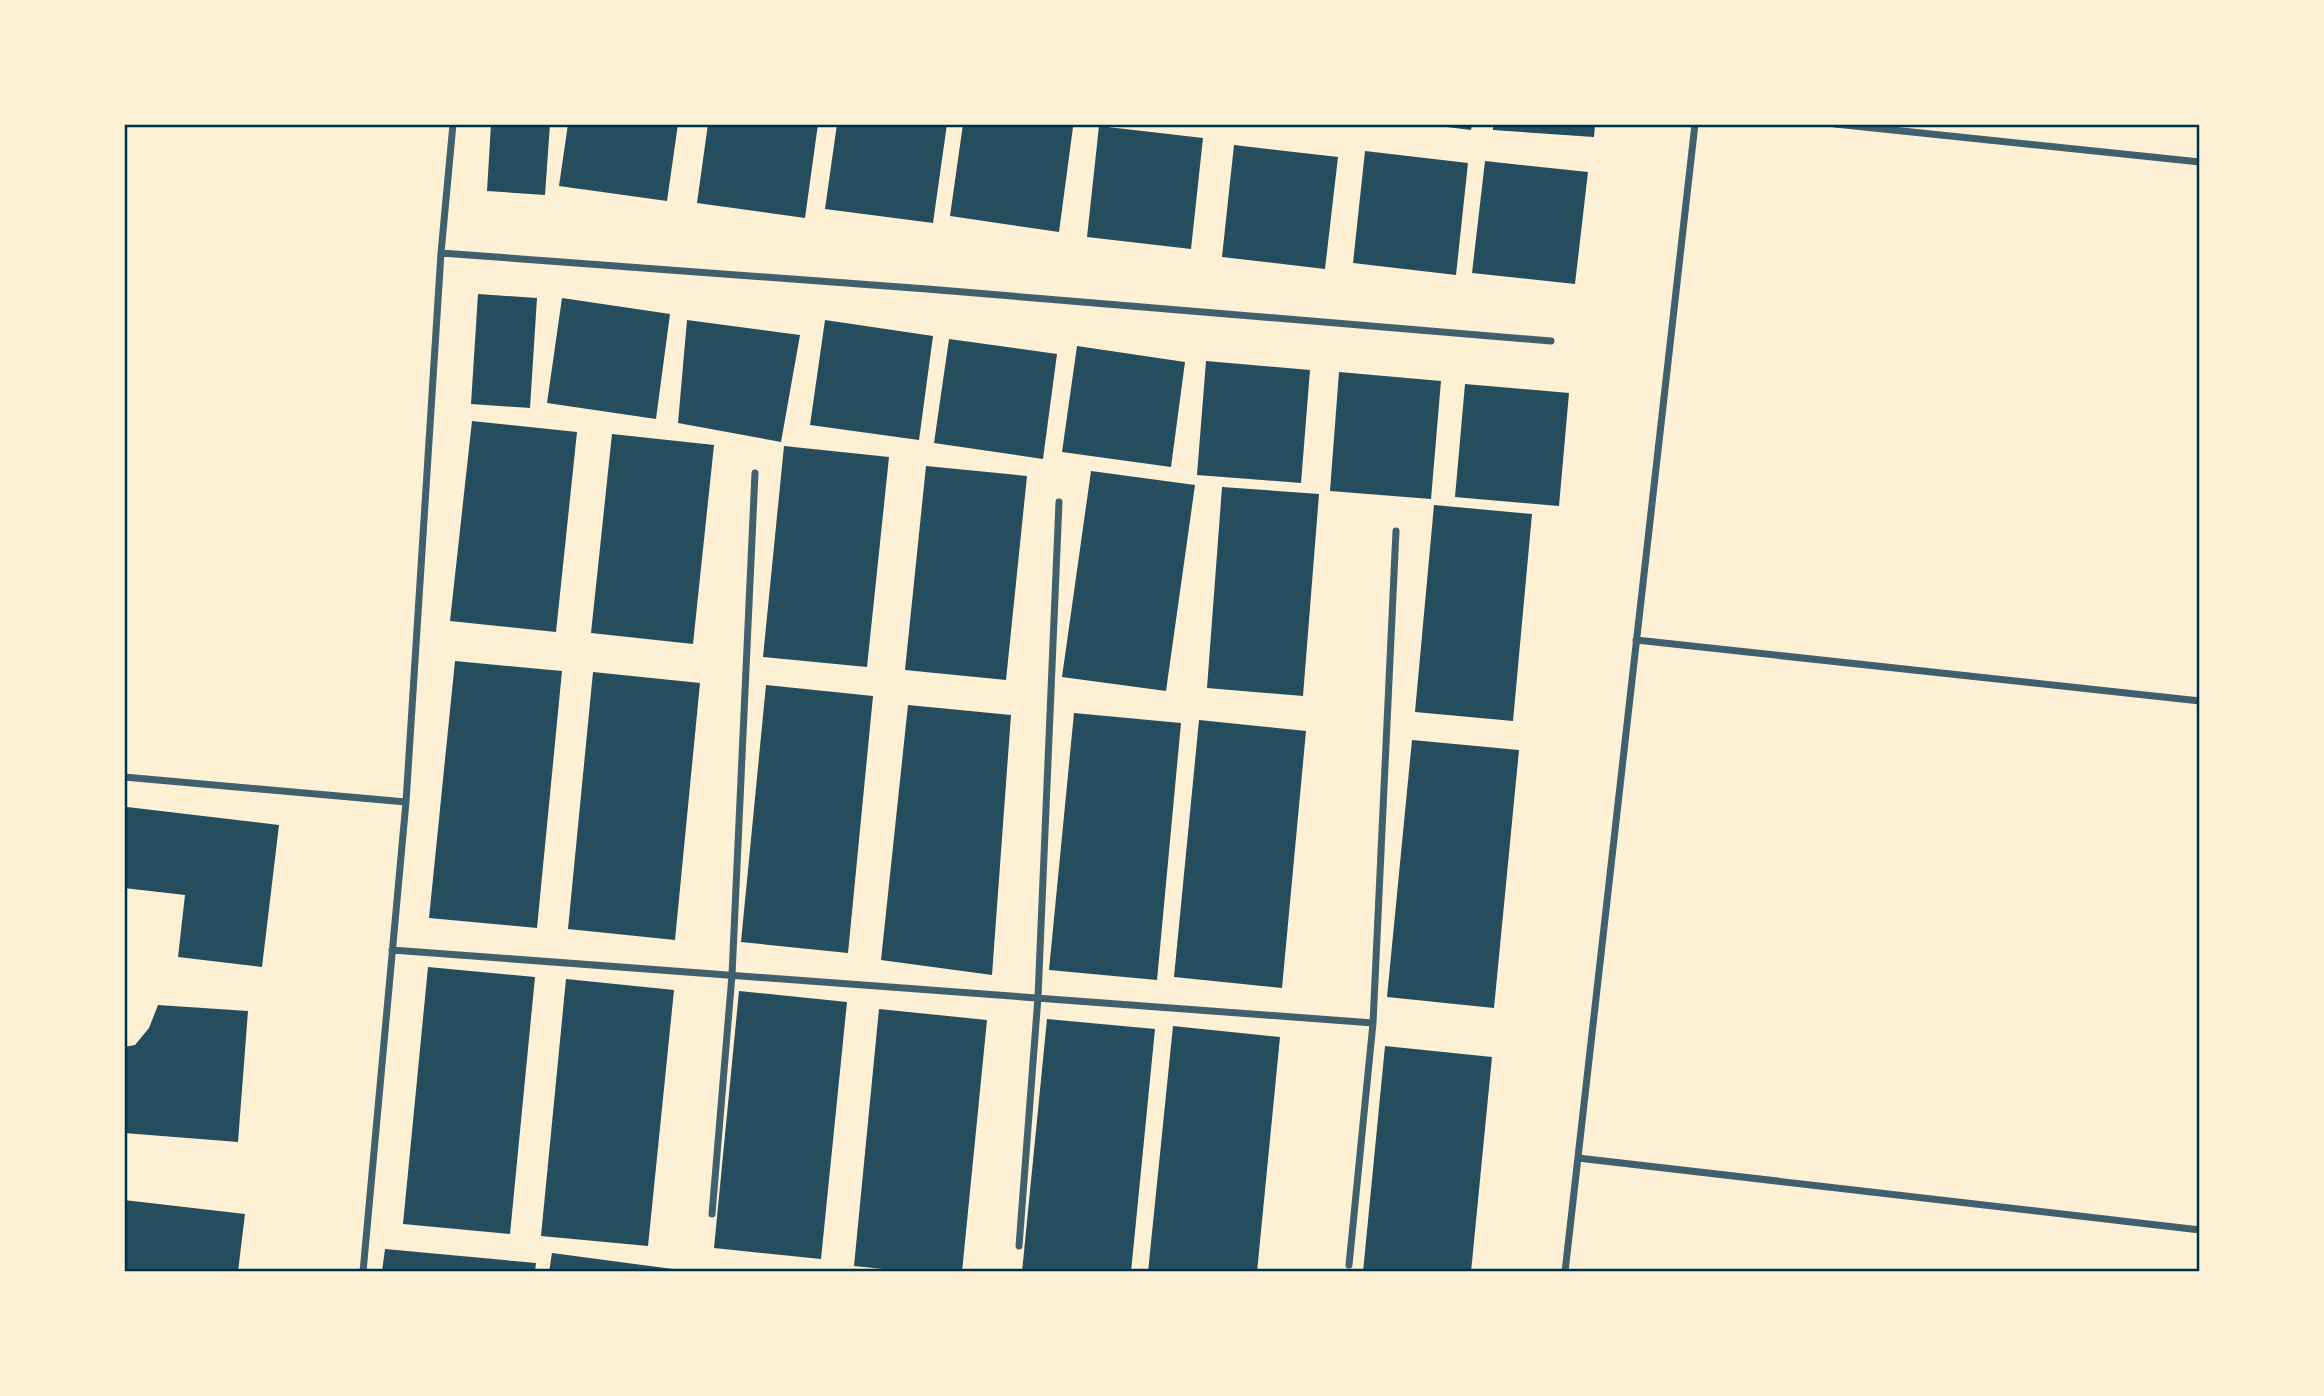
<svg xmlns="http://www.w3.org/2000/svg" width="2324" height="1396" font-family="'Nunito Sans',sans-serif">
	<rect width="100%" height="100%" fill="#fdf0d5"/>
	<path fill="#264d5e" d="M491,124h59l-5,71 -58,-4z
		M568,124h110l-11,77 -108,-15z
		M708,124h110l-13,94 -108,-15z
		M837,124h110l-14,99 -108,-14z
		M963,124l110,3 -14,105 -109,-16z
		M1422,124h50l-1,6z
		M1493,124h102l-1,13 -101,-7z
		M1099,126l104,12 -12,111 -104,-12z
		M1234,145l104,12 -13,112 -103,-12z
		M1365,151l103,12 -12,112 -103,-12z
		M1485,161l103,11 -13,112 -103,-11z
		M478,294l59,4 -7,110 -59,-4z
		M562,298l108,16 -14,105 -109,-16z
		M687,320l113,15 -19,107 -103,-19z
		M825,320l108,16 -14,104 -109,-15z
		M949,339l108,15 -14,105 -109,-16z
		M1077,346l108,16 -14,105 -109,-15z
		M1206,361l104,9 -9,113 -104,-8z
		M1339,372l102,9 -10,118 -101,-8z
		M1465,384l104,9 -10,113 -104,-9z
		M472,421l105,11 -21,200 -106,-11z
		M612,434l102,11 -21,199 -102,-11z
		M784,446l105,11 -22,210 -104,-10z
		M926,466l101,10 -21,204 -101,-10z
		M1091,471l104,14 -29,206 -104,-14z
		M1222,487l97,7 -16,202 -96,-8z
		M1434,505l98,9 -19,207 -98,-9z
		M455,661l107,10 -25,257 -108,-10z
		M593,672l107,11 -25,257 -107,-11z
		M766,685l107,11 -25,257 -107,-11z
		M908,705l103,10 -19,260 -111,-15z
		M1074,713l107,10 -24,257 -108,-10z
		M1199,720l107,11 -24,257 -108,-11z
		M1412,740l107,10 -25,258 -107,-11z
		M127,807l152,18 -17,142 -84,-10 7,-62 -61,-7z
		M428,967l107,10 -25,257 -107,-10z
		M566,979l108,11 -26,256 -107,-10z
		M739,991l108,11 -26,257 -107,-11z
		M158,1005l90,6 -10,131 -114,-9v-86l11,-2 14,-17z
		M879,1009l108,11 -25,252h-50l-58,-6z
		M1047,1019l108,10 -24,243h-109z
		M1173,1026l107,11 -23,235h-109z
		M1385,1046l107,11 -21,215h-108z
		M124,1200l121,14 -7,58h-114z
		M385,1249l151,14 -1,9h-153z
		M552,1253l128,17v2h-131z"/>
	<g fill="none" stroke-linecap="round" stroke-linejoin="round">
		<path stroke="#3f606c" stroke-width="7" d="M1835,124l365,38
			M441,253l486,36 624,52
			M1636,640l564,61
			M124,777l282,25
			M392,950l981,73
			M1578,1158l622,72
			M712,1214l20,-239 23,-502
			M1019,1246l19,-249 21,-495
			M1349,1265l24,-242 23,-492
			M363,1272l43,-470 35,-549 12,-129
			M1565,1272l130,-1148"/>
	</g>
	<rect width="2324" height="1396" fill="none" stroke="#fdf0d5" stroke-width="252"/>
	<rect x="126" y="126" width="2072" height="1144" fill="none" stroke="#003049" stroke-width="2.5"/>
</svg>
